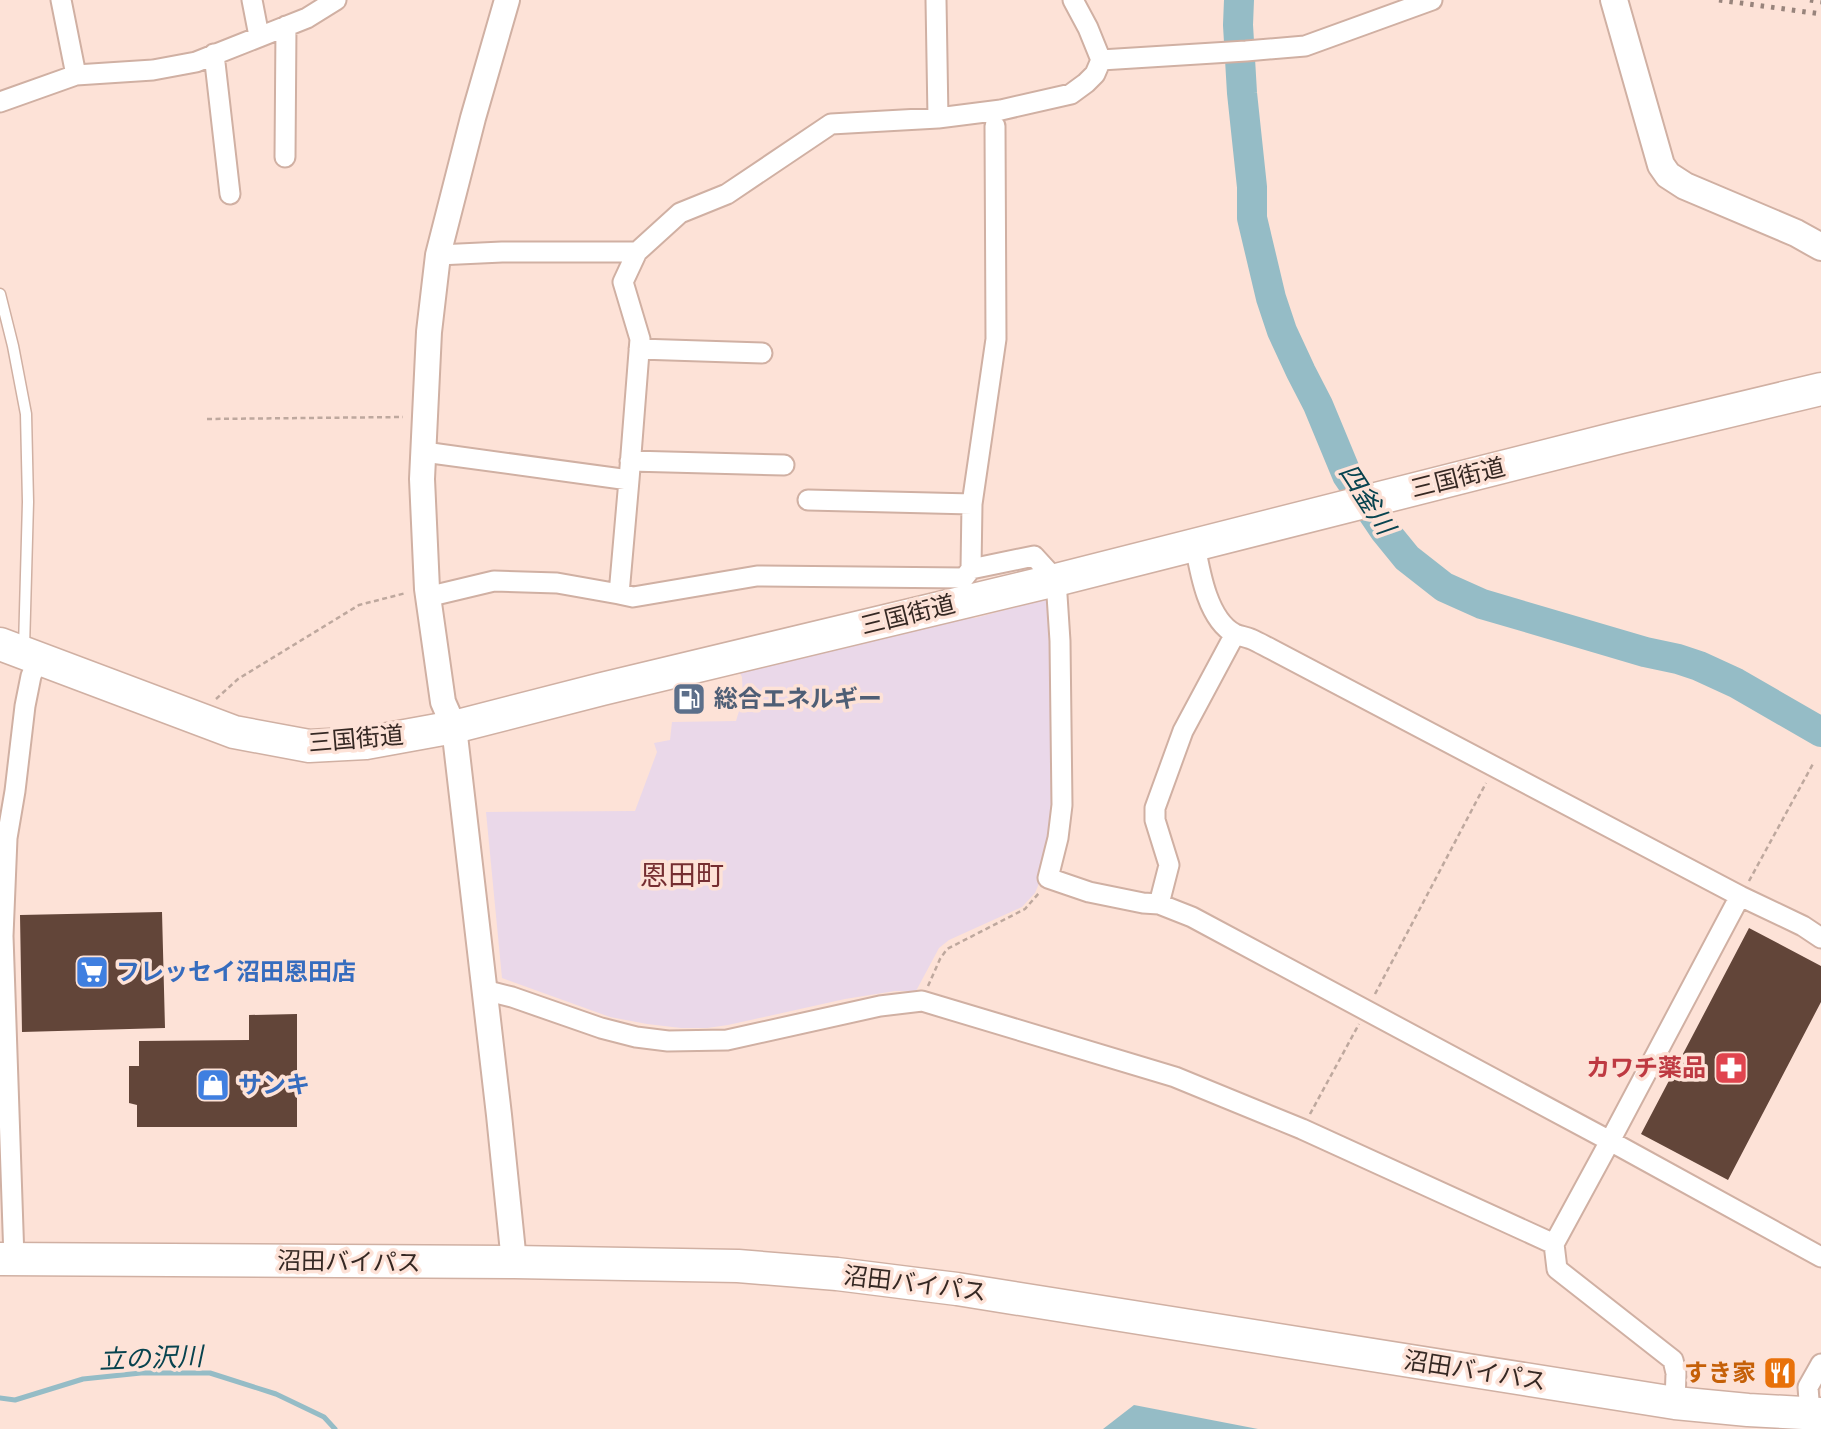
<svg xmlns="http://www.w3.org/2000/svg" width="1821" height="1429" font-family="'Source Sans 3','Noto Sans JP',sans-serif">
	<rect width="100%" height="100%" fill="#fde2d7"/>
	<path fill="#ead8e9" d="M1054,595l4,209 -15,70 -8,19 -13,14 -73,33 -10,8 -23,43h-21l-50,8 -117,26 -21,3h-26l-34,-4 -37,-7 -108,-39 -16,-166 149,-1 22,-59 -3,-9 16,-3 2,-18 64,-1 7,-23 -1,-21 -5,-10 193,-51 45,2 67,-18z"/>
	<path fill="#95bcc6" d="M1134,1405l124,24h-155z"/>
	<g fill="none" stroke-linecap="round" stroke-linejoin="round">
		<path stroke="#95bcc6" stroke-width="5" d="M0,1398l15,2 68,-21 58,-6h69l66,21 48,23 11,12"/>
		<path stroke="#95bcc6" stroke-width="30" d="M1239,0l-1,25 4,68 10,94v31l19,80 11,33 19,41 17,33 29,70 38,56 22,27 37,29 38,17 163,48 33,7 21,7 37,17 85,49"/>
	</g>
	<path fill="#624539" d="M162,912l3,116 -143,4 -2,-117z
		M1749,928l72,38v36l-93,178 -87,-46z
		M297,1014v113h-160v-22l-8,-2v-37h10v-25l110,-1v-25z"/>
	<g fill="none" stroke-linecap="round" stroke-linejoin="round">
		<defs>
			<path id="service" d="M0,294l13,52 13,68 2,88 -4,146"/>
			<path id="minor" d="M61,0l15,75
				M252,0l7,36
				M936,0l2,118
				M1073,0l15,28 13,32
				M214,54l16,140
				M0,102l76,-27 77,-5 43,-8 111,-44 29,-18
				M285,157l1,-131
				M438,255l64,-3h135l43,-39 47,-19 104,-70 107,-6 63,-8 70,-16 15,-11 9,-9 6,-14 145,-9 59,-5 127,-46
				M639,349l123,4
				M424,452l205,28 11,-141 -17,-57 14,-30
				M630,461l154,4
				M629,480l-10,114 14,3 124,-21 207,2 7,-9
				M808,500l164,4 -1,65 63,-13 22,24 4,61 2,164 -4,33 -10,40 41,14 54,11 16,1 33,13 418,224 211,116
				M972,504l24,-165 -1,-213
				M1195,545c5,28 13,75 40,89 5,2 11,3 16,5 7,3 14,7 20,10l469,247 63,30 18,12
				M427,597l67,-16 63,2 62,11
				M1159,904l10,-39 -14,-45v-12l28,-77 52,-97
				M484,990l28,7 89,31 35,9 32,4 59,-1 153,-34 42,-5 253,76 127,52 252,115
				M14,1259l-11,-323 4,-98 8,-47 10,-85 6,-30 7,-16
				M1675,1403l1,-30 -3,-13 -116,-91 -3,-25 56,-103 130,-245
				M1810,1414l-2,-27 13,-23"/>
			<path id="tertiary" d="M507,0l-34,118 -35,137 -9,77 -7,147 5,110 16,113 11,25 45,388 15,147"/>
			<path id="secondary" d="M1614,0l47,165 7,10 17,11 111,47 25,14"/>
			<path id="trunk" d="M0,644l234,88 75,14 57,-3 88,-16 148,-38 454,-109 565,-143 200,-48
				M0,1259l514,3 224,4 99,8 120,15 718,114 73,7 73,4"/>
		</defs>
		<use href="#service" stroke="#d0b0a3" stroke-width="13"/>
		<use href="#minor" stroke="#d0b0a3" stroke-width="23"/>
		<use href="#tertiary" stroke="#d0b0a3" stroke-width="28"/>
		<use href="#secondary" stroke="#d0b0a3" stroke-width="30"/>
		<use href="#trunk" stroke="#d0b0a3" stroke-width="35"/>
		<path stroke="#bea89e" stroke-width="2.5" stroke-dasharray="5 3.5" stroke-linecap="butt" d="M207,419l196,-2
			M216,699l22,-20 121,-74 47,-12
			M1749,881l65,-119
			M928,986l12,-27 7,-10 78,-40 14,-16
			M1375,994l111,-211
			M1310,1114l49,-90"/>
		<use href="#service" stroke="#fff" stroke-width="10"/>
		<use href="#minor" stroke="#fff" stroke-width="19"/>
		<use href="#tertiary" stroke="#fff" stroke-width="24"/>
		<use href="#secondary" stroke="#fff" stroke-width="26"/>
		<use href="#trunk" stroke="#fff" stroke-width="32"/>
		<path stroke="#98847c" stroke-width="5" stroke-dasharray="3.5 7" stroke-linecap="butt" d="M1719,0l102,14
			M1810,0l11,2"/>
	</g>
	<defs>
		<symbol id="fuel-square" viewBox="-11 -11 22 22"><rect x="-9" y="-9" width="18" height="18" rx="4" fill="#5c6f8a" stroke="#fde2d7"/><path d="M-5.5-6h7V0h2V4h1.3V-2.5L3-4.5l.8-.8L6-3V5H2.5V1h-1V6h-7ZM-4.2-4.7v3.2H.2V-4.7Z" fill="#fff"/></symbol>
		<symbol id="supermarket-square" viewBox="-11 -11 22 22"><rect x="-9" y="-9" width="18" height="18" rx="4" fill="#3f7fe0" stroke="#fde2d7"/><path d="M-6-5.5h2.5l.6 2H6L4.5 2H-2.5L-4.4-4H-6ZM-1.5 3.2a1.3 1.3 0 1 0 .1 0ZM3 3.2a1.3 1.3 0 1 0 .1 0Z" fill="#fff"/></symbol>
		<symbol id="pharmacy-square" viewBox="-11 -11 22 22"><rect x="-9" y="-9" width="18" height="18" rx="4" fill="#e0444e" stroke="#fde2d7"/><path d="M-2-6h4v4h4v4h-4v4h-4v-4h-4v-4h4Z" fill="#fff"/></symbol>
		<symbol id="shop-square" viewBox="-11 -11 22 22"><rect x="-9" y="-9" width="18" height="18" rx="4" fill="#3f7fe0" stroke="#fde2d7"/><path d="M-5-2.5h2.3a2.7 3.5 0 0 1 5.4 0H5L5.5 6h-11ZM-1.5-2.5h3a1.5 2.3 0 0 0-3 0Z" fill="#fff"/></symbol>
		<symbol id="restaurant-square" viewBox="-11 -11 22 22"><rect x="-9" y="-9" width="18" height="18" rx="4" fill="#e8710a" stroke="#fde2d7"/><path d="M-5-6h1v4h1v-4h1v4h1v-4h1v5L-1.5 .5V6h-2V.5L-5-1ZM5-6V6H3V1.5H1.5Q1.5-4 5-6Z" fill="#fff"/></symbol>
	</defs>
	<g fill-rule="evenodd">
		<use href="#fuel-square" x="670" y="680" width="38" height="38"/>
		<use href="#supermarket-square" x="73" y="953" width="38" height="38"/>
		<use href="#pharmacy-square" x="1712" y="1049" width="38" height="38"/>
		<use href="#shop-square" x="194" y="1066" width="38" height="38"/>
		<use href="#restaurant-square" x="1761" y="1354" width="38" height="38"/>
	</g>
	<g text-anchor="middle" stroke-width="7" stroke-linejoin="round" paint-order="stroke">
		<g font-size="24" fill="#352823" stroke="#fde2d7">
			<text transform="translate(1458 478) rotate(-14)" y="8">三国街道</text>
			<text transform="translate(908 615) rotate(-14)" y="8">三国街道</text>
			<text transform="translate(356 739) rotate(-5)" y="8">三国街道</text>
			<text transform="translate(349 1262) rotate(1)" y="8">沼田バイパス</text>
			<text transform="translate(915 1284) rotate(7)" y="8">沼田バイパス</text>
			<text transform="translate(1475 1371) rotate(9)" y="8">沼田バイパス</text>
		</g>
		<g font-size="24" font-weight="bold" fill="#4e5e75" stroke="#fde2d7" text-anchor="start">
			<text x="714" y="707">総合エネルギー</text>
		</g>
		<g font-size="24" font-weight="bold" fill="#366cbe" stroke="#fde2d7" text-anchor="start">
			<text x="116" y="980">フレッセイ沼田恩田店</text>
			<text x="238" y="1093">サンキ</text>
		</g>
		<g font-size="24" font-weight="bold" fill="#be3a42" stroke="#fde2d7" text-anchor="end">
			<text x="1706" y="1076">カワチ薬品</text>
		</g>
		<g font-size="24" font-weight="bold" fill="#c56008" stroke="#fde2d7" text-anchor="end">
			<text x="1756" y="1381">すき家</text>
		</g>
		<g font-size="26" font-style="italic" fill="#07434f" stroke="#fde2d7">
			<text transform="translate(1367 499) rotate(57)" y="9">四釜川</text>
			<text transform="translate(151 1358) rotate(-2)" y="9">立の沢川</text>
		</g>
		<g font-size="28" fill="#752e31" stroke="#fde2d7">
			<text x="682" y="885">恩田町</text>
		</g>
	</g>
</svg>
